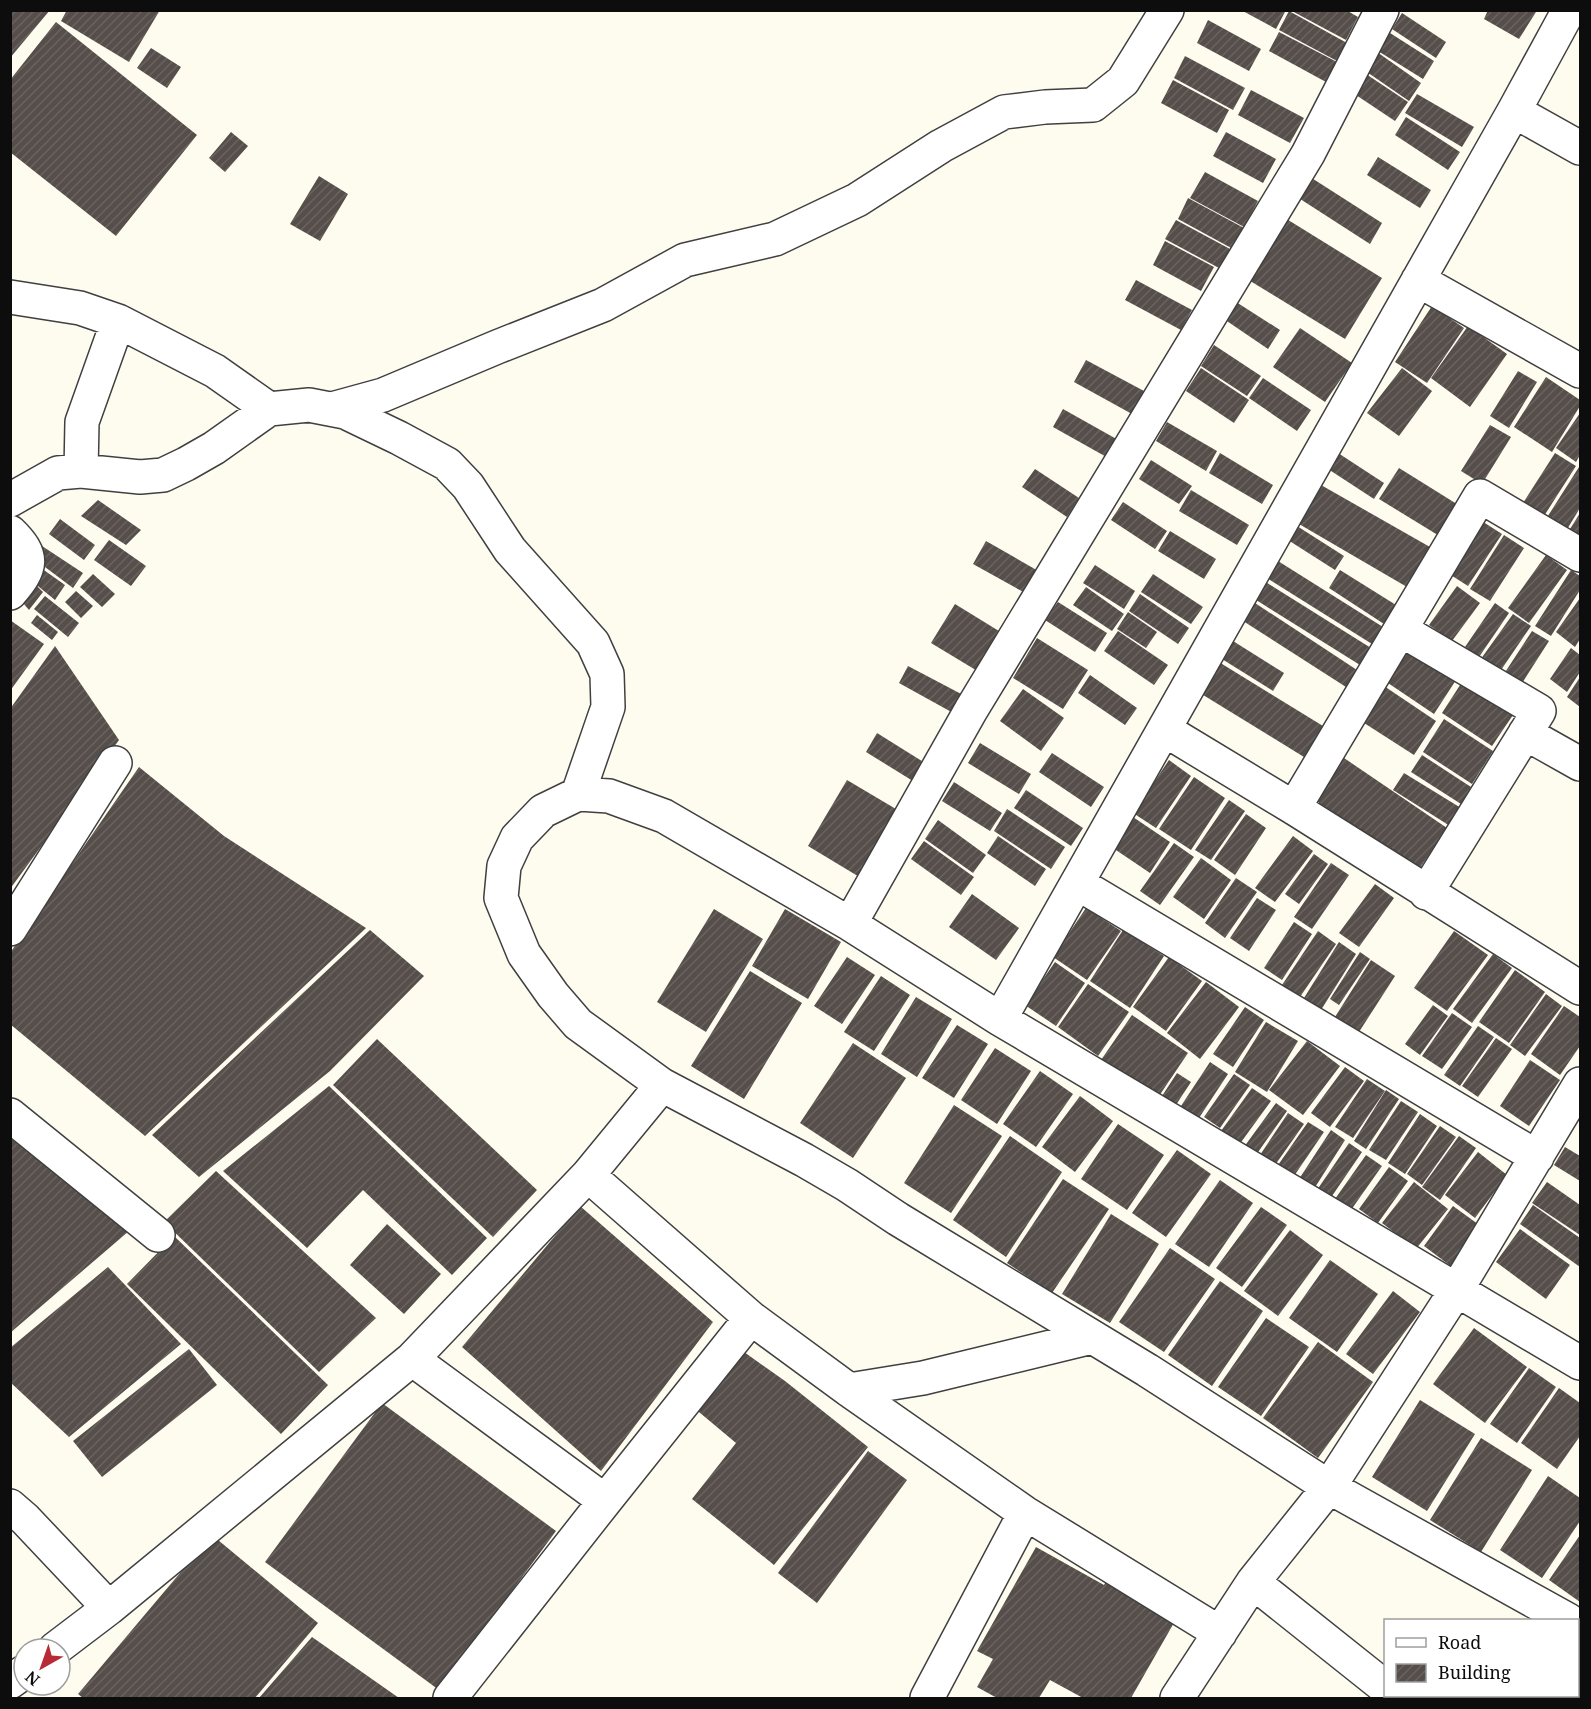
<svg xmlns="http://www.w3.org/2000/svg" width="1591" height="1709" font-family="'Noto Serif',serif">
	<defs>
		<pattern id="building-hatch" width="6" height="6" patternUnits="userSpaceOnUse" patternTransform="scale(1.5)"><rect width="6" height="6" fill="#564e4a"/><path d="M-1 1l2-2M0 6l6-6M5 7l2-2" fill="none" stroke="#696360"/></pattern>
	</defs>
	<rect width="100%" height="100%" fill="#fefbef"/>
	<path fill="url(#building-hatch)" d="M10,10h40l-40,48z
		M67,10h93l-31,52 -68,-41z
		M1241,10h45l-10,19z
		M1290,10h56l12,7 -12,23z
		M1488,10h46l2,2 -17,27 -35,-20z
		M1289,11l58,32 -10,18 -58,-31z
		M1402,13l44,29 -10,16 -44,-29z
		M1208,20l53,29 -12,22 -52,-28z
		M56,22l141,113 -81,101 -106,-84v-72z
		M1279,32l58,30 -11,20 -57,-31z
		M1390,33l44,28 -11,18 -45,-28z
		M151,48l30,19 -14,21 -30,-20z
		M1377,52l44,31 -12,18 -45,-31z
		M1185,56l60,32 -12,22 -59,-32z
		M1363,72l45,30 -13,19 -45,-30z
		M1173,80l56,30 -12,23 -56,-30z
		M1251,90l53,28 -14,25 -52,-28z
		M1417,94l57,33 -12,20 -57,-34z
		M1406,117l54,35 -12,18 -53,-35z
		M231,132l17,14 -23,26 -16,-14z
		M1226,132l50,27 -13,24 -50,-27z
		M1378,157l53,33 -11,18 -53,-33z
		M1205,172l53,29 -14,26 -54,-29z
		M1307,175l75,48 -12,21 -76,-49z
		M319,176l29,18 -28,47 -30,-17z
		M1188,198l56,30 -11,21 -55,-30z
		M1285,218l97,60 -37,61 -98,-60z
		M1176,220l54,29 -11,19 -54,-29z
		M1165,241l49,26 -13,24 -48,-26z
		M1136,280l56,30 -11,20 -56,-30z
		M1233,300l47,30 -12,19 -47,-32z
		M1432,306l32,22 -37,55 -32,-21z
		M1468,326l39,28 -37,53 -39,-29z
		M1300,328l52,35 -27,39 -52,-35z
		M1214,345l47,31 -14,20 -46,-30z
		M1086,360l58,31 -12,23 -58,-32z
		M1201,368l48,32 -15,23 -48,-32z
		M1402,368l30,23 -33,45 -32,-23z
		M1518,371l19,11 -28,46 -19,-12z
		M1546,377l34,23v6l-28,46 -38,-25z
		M1263,378l48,32 -14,21 -48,-33z
		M1063,409l57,32 -10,18 -57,-32z
		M1580,413v42l-4,7 -20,-14z
		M1167,422l50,29 -11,20 -50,-30z
		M1490,425l21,12 -29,47 -21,-13z
		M1335,451l49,32 -10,16 -49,-32z
		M1220,453l53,32 -11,19 -53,-31z
		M1555,453l21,13 -32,50 -21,-13z
		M1151,460l41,26 -13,18 -40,-25z
		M1579,467l1,41 -14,23 -20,-12z
		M1399,468l61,38 -19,31 -62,-38z
		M1035,469l44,29 -12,19 -45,-30z
		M1321,485l109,62 -23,40 -108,-63z
		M1191,490l58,35 -12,20 -58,-34z
		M98,500l43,30 -15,15 -45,-29z
		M1123,502l44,29 -12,18 -44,-29z
		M1580,513v22l-10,-6z
		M1477,518l25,16 -34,52 -25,-16z
		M60,519l35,26 -11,15 -35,-26z
		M1297,526l47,30 -9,14 -47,-30z
		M1170,531l46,28 -12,20 -46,-28z
		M1504,535l20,13 -34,53 -20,-12z
		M109,540l37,26 -15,20 -37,-26z
		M986,541l54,31 -13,22 -54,-30z
		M42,546l41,27 -10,15 -40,-30z
		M1546,555l21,15 -38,53 -21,-15z
		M1278,561l105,66 -11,17 -105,-66z
		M1095,565l40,26 -11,18 -41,-26z
		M41,568l24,17 -10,15 -22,-18 10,10 -14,18 -11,-13z
		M1340,570l56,35 -12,19 -55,-36z
		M1571,570l9,6v14l-29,46 -16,-10z
		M93,574l22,20 -13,13 -22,-20z
		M1153,574l50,33 -12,17 -50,-32z
		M1264,581l107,67 -11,17 -107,-67z
		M1457,586l23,17 -28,38 -23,-16z
		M1086,587l38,27 -12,17 -39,-26z
		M76,591l17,15 -12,12 -16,-16z
		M1140,594l49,34 -11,16 -49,-33z
		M45,596l34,27 -11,14 -34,-28z
		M1580,598v41l-5,8 -19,-15z
		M1252,601l105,69 -11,17 -106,-68z
		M1058,602l49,31 -12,19 -50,-32z
		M1495,603l14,10 -30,44 -14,-10z
		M955,604l52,32 -23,39 -53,-32z
		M1128,612l29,20 -11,16 -29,-19z
		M1513,614l18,12 -34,50 -19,-13z
		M37,615l21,17 -6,8 -21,-17z
		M10,620l34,24 -34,47z
		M1118,631l50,34 -14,20 -50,-34z
		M1532,631l17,10 -32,50 -17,-11z
		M1037,638l51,32 -25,39 -50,-31z
		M1233,641l51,32 -11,18 -51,-32z
		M55,646l64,94 -109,149v-180z
		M1407,647l49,33 -22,34 -49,-33z
		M1571,648l9,7v17l-13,20 -17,-13z
		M1214,659l109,67 -19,31 -109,-67z
		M908,666l57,30 -10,18 -56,-31z
		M1090,675l47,33 -12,17 -47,-32z
		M1580,677v30l-13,-10z
		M1462,682l51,33 -21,31 -50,-33z
		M1384,686l52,35 -22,34 -53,-34z
		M1023,689l41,29 -23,33 -41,-30z
		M1444,719l49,32 -21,33 -49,-32z
		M877,733l56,35 -12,18 -55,-34z
		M980,743l51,31 -12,20 -51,-31z
		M1052,753l52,34 -13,20 -52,-35z
		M1422,755l49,32 -10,17 -50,-32z
		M1344,758l103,70 -29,43 -103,-71z
		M1169,760l22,16 -35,52 -23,-15z
		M139,767l85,69 142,92 -221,208 -135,-112v-71z
		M1404,773l57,35 -11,18 -57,-36z
		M1194,777l31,21 -34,52 -32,-21z
		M847,780l59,35 -40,66 -58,-35z
		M954,782l48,31 -12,18 -48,-30z
		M1026,790l57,38 -12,18 -57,-38z
		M1229,800l16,11 -34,49 -16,-10z
		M1007,809l58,38 -14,22 -57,-38z
		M1246,814l20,14 -31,47 -21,-15z
		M1133,817l37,25 -20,31 -37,-25z
		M938,820l48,35 -13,18 -48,-34z
		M998,836l48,33 -11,17 -48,-33z
		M1293,836l20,15 -38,51 -20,-14z
		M924,841l50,36 -13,18 -50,-36z
		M1174,843l20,14 -34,48 -20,-14z
		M1314,854l14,10 -29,40 -14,-10z
		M1201,858l30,22 -27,39 -31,-22z
		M1331,863l18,12 -37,54 -18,-12z
		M1236,878l21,14 -32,46 -20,-15z
		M1375,884l19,14 -35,49 -20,-14z
		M972,894l47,34 -23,32 -47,-33z
		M1257,898l19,12 -27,41 -19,-13z
		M1086,908l35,23 -34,49 -34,-23z
		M714,909l49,30 -57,93 -49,-30z
		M785,909l56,33 -33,57 -56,-33z
		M1294,922l18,12 -30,46 -18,-12z
		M370,930l54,46 -94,95 -131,106 -47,-42z
		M1123,930l41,26 -34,52 -40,-27z
		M1318,931l18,13 -36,53 -18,-12z
		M1454,931l34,24 -41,56 -33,-23z
		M1339,942l17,12 -35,56 -17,-12z
		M1360,952l10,7 -31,46 -9,-6z
		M1493,954l19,14 -40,55 -19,-14z
		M847,957l28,18 -33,49 -28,-18z
		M1169,957l33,24 -36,50 -33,-24z
		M1371,960l24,16 -36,56 -24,-15z
		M1055,962l30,21 -29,43 -31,-21z
		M1515,970l30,22 -36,51 -30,-21z
		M750,971l52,32 -58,96 -53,-33z
		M881,976l29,19 -36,56 -30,-19z
		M1206,982l33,25 -39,52 -33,-26z
		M1088,984l41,28 -31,44 -40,-29z
		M1546,994l16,12 -37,50 -15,-11z
		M916,997l36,22 -35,58 -36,-23z
		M1433,1005l15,11 -28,39 -15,-11z
		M1564,1006l16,11v29l-20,29 -29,-21z
		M1245,1007l19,13 -31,47 -20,-13z
		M1452,1013l20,14 -30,42 -20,-13z
		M1132,1015l56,38 -31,46 -56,-39z
		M1266,1022l32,19 -31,51 -32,-20z
		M957,1025l31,19 -34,54 -32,-20z
		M1478,1026l16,11 -34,49 -16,-11z
		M1496,1038l16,11 -34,48 -16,-11z
		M377,1039l160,151 -44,47 -160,-152z
		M1307,1041l33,25 -37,49 -34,-25z
		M853,1043l53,35 -53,80 -53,-35z
		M995,1048l36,23 -34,53 -36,-24z
		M1530,1060l30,20 -31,46 -29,-20z
		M1210,1062l18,12 -33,50 -18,-12z
		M1345,1067l19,14 -34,46 -19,-14z
		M1040,1071l33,23 -37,53 -33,-23z
		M1177,1073l14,9 -17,26 -14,-9z
		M1234,1074l16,11 -30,43 -16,-11z
		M1367,1079l18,12 -32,47 -18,-11z
		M329,1086l158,152 -35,37 -89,-85 -56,58 -84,-77z
		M1252,1088l19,13 -32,44 -18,-14z
		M1386,1090l13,9 -33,50 -12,-8z
		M1080,1096l33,25 -38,51 -33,-25z
		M1401,1101l17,11 -32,48 -17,-10z
		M1276,1103l11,8 -31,44 -12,-8z
		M954,1105l48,31 -51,77 -47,-30z
		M1288,1113l16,11 -31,44 -15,-10z
		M1420,1114l17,12 -32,48 -17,-11z
		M1308,1122l16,10 -32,47 -16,-11z
		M1118,1124l46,31 -37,55 -46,-31z
		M10,1126l119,105 -119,102z
		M1440,1126l16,11 -34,48 -15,-11z
		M1331,1130l14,10 -31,49 -15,-10z
		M1010,1136l52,36 -56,85 -53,-37z
		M1459,1136l17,12 -36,52 -18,-13z
		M1349,1143l13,9 -32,47 -13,-9z
		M1565,1147l15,9v25l-26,-16z
		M1177,1150l34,24 -45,63 -34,-24z
		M1478,1152l29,23 -32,43 -30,-23z
		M1366,1155l16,11 -31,44 -16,-11z
		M1389,1167l19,14 -30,42 -19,-14z
		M216,1171l160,147 -57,54 -155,-150z
		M1063,1179l46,30 -57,84 -45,-30z
		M1220,1180l33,23 -44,64 -34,-23z
		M1414,1182l34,27 -32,40 -34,-26z
		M1547,1182l33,23v30l-48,-32z
		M1533,1205l47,33v29l-60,-43z
		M580,1206l133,116 -112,149 -139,-124z
		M1453,1206l29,21 -30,40 -28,-21z
		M1261,1207l26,18 -45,62 -26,-19z
		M1111,1214l48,30 -49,79 -48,-29z
		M387,1224l54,50 -37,40 -54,-49z
		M1520,1229l50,36 -24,34 -50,-37z
		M1290,1230l33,25 -45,61 -34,-25z
		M174,1236l154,149 -47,49 -154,-150z
		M1170,1248l45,31 -51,73 -45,-30z
		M1330,1260l48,34 -41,58 -48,-34z
		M108,1267l73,77 -112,93 -59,-55v-34z
		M1220,1281l43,30 -51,75 -44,-31z
		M1393,1291l27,21 -47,62 -27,-20z
		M1266,1318l43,29 -48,69 -43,-29z
		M1474,1328l53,39 -42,56 -52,-39z
		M1318,1342l55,40 -55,76 -55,-40z
		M737,1347l48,34 83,66 -94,118 -82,-66 44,-56 -43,-36z
		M189,1349l28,36 -115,92 -29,-36z
		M1529,1368l27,19 -39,56 -27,-19z
		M1559,1388l21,15v33l-23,33 -36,-26z
		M1420,1400l55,34 -48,77 -55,-34z
		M382,1403l174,128 -117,159 -174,-128z
		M1481,1438l51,32 -51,82 -51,-32z
		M868,1451l39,29 -90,123 -39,-30z
		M1548,1476l32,22v23l-38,57 -42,-28z
		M212,1535l106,88 -63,75h-172l-5,-4z
		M1580,1535v67l-31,-22z
		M1036,1547l68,38 6,-11 69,40 -48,84h-48l-33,-18 -11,18h-42l-20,-11 16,-28 -16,-8z
		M312,1637l87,61h-140z"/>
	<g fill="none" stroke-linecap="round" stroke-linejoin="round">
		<defs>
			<path id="minor" d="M1514,111l66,37
				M1418,280l162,91
				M10,297l70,11 38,13 97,50 54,38
				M332,409l51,-14 114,-48 106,-42 82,-45 90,-21 82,-39 84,-54 63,-34 41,-5 48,-2 30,-24 44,-71
				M81,471l1,-49 36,-101
				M10,500l48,-27 23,-2 59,6 23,-2 23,-11 28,-16 55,-39 40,-4 36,7 54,26 48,26 21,22 42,64 83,93 14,31 1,33 -30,87
				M10,532c25,24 22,36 0,61
				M1401,630l138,81 -113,182
				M1165,730l129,78 286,180
				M1525,733l55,31
				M1294,808l186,-312 100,59
				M1077,883l460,274
				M850,924l121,-214 337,-556 74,-144
				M10,929l105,-166
				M1000,1019l514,-908 55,-101
				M10,1115l148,120
				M588,1175l163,143 98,72 176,123 195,120
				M412,1359l193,142
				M849,1390l74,-12 169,-41
				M10,1506l15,13 84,89
				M1253,1582l133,106
				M1568,1620l-239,-133 -182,-117 -249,-151 -51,-34 -43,-25 -142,-75 -84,-61 -25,-29 -29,-41 -23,-56 3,-32 13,-28 26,-27 35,-17 31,2 55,20 186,108 150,95 580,344
				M55,1649l54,-41 303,-249 176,-184 74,-90
				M10,1682l14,-10
				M450,1698l155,-197 146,-183
				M927,1698l98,-185
				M1177,1698l76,-116 76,-95 128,-198 123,-205"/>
		</defs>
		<use href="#minor" stroke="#404040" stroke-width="36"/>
		<use href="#minor" stroke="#fff" stroke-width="33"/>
	</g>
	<rect width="1591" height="1709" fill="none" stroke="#0d0d0d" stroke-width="24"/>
	<rect x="1384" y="1619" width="195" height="78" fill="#ffffff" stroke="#9e9e9e" stroke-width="1.5"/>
	<rect x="1396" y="1638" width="30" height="9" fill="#ffffff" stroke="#9e9e9e" stroke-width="1.5"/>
	<text x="1438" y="1649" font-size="18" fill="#0d0d0d">Road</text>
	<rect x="1396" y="1664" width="30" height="18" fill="url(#building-hatch)" stroke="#9e9e9e" stroke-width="1.5"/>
	<text x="1438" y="1679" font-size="18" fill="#0d0d0d">Building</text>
	<g transform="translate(42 1667) rotate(220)"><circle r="28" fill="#ffffff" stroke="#9e9e9e" stroke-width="1.5"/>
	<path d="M0-4.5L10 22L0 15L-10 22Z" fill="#b82b36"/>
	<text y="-9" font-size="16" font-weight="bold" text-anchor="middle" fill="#0d0d0d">N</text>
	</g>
</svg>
